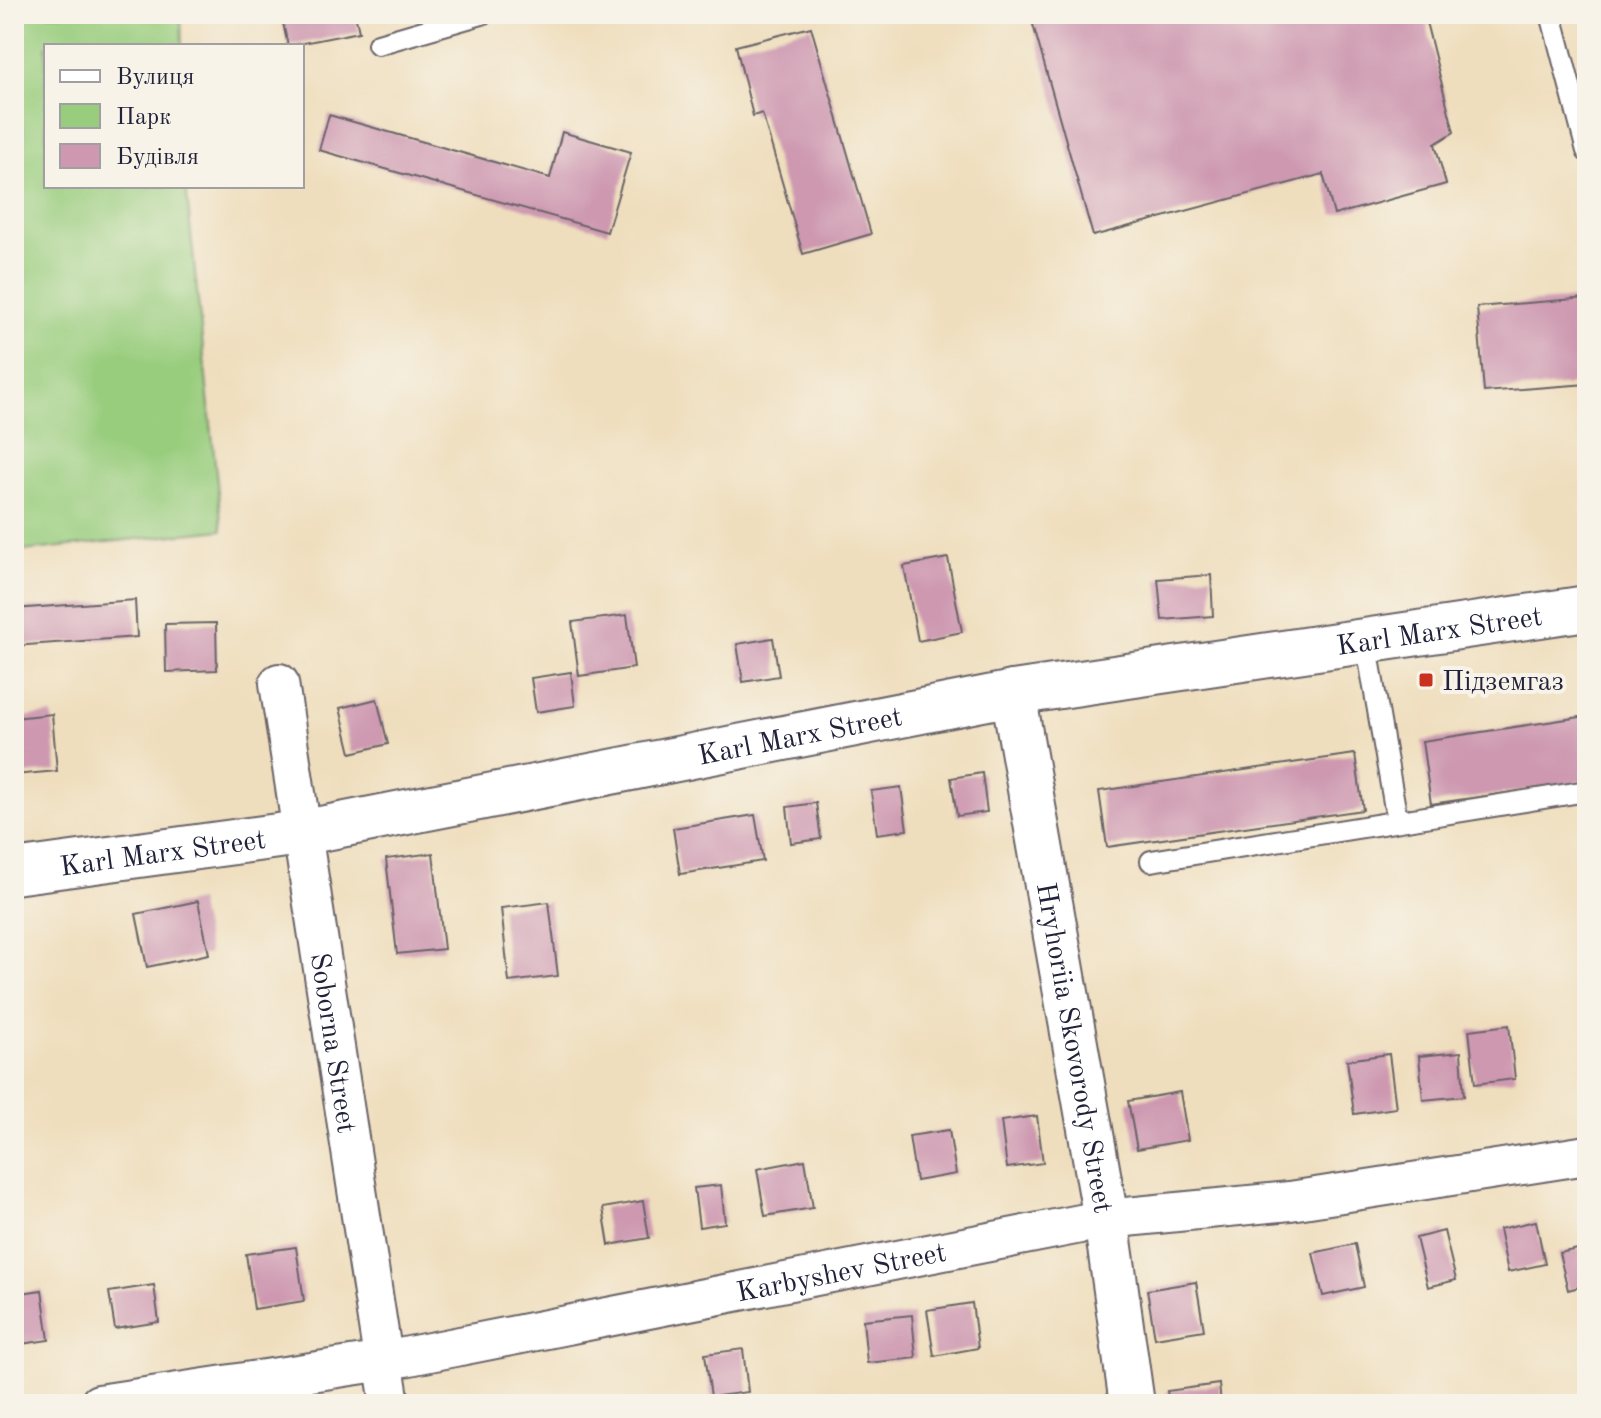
<svg xmlns="http://www.w3.org/2000/svg" width="1601" height="1418" font-family="'Old Standard TT',serif">
	<rect width="100%" height="100%" fill="#f7f3e8"/>
	<filter id="ink" filterUnits="userSpaceOnUse"><feTurbulence type="fractalNoise" baseFrequency=".0125" numOctaves="2"/><feDisplacementMap in="SourceGraphic" scale="16" xChannelSelector="R" yChannelSelector="G"/><feConvolveMatrix kernelMatrix="1 2 1 2 8 2 1 2 1" color-interpolation-filters="sRGB"/></filter>
	<filter id="wash" filterUnits="userSpaceOnUse"><feTurbulence type="fractalNoise" baseFrequency=".006" numOctaves="4" result="noise"/><feDisplacementMap in="SourceGraphic" scale="32" xChannelSelector="R" yChannelSelector="G"/><feGaussianBlur stdDeviation="1.8" result="paint"/><feColorMatrix in="noise" values="0 0 0 0 0 0 0 0 0 0 0 0 0 0 0 0 0 1.4 0 .05"/><feComposite in="paint" operator="in"/></filter>
	<g filter="url(#wash)">
		<rect width="100%" height="100%" fill="#efdebd"/>
		<path fill="#99cd7e" stroke="#5e785c" stroke-width="2" d="M14,14h167l1,32h-136v140h140l36,344 -208,22z"/>
		<g id="blocks">
			<path fill="#cd98b0" d="M281,14h74l4,18 -71,14z
				M1030,14h394l30,118 -19,12 11,40 -112,31 -11,-41 -230,62z
				M811,27l60,207 -68,20 -41,-141 -9,3 -17,-70z
				M329,115l221,63 12,-46 69,20 -24,80 -288,-82z
				M1587,298v86l-103,8 -7,-85z
				M948,558l14,74 -44,9 -14,-75z
				M1211,575l2,41 -51,4 -4,-41z
				M135,600l2,37 -123,9v-37z
				M627,615l7,53 -55,8 -7,-54z
				M216,623l1,47 -51,2 -1,-48z
				M773,638l6,38 -36,6 -6,-38z
				M571,672l4,34 -39,6 -5,-34z
				M377,699l11,45 -37,9 -11,-45z
				M52,714l5,57 -43,4v-57z
				M1587,716v65l-156,23 -9,-63z
				M1355,754l8,56 -256,37 -8,-56z
				M982,773l5,39 -30,4 -6,-38z
				M901,787l6,43 -30,4 -6,-43z
				M816,803l5,36 -30,4 -4,-36z
				M755,815l8,46 -83,13 -7,-46z
				M433,853l11,96 -47,5 -11,-95z
				M198,901l11,53 -62,13 -11,-53z
				M549,902l9,74 -49,6 -8,-74z
				M14,946l7,30 -7,1z
				M1509,1025l6,54 -40,5 -6,-54z
				M1461,1052l3,44 -41,4 -4,-44z
				M1389,1054l7,54 -42,6 -7,-54z
				M1180,1092l8,48 -51,9 -9,-48z
				M1037,1116l6,47 -36,5 -6,-47z
				M949,1130l7,44 -40,7 -7,-45z
				M805,1160l8,48 -48,8 -8,-47z
				M721,1185l4,38 -26,4 -5,-39z
				M643,1201l6,37 -40,7 -6,-37z
				M1536,1221l9,43 -37,8 -9,-43z
				M1444,1231l12,49 -28,7 -12,-49z
				M1355,1244l9,43 -41,9 -10,-43z
				M296,1247l8,54 -50,8 -8,-55z
				M1587,1247v38l-19,5 -9,-37z
				M1196,1282l8,48 -49,8 -8,-48z
				M154,1285l5,37 -44,7 -6,-37z
				M42,1290l7,50 -35,5v-51z
				M972,1303l6,45 -44,8 -7,-46z
				M912,1315l4,43 -49,5 -4,-43z
				M743,1349l5,43 -37,5 -6,-43z
				M1219,1384l2,20h-52l-2,-13z"/>
		</g>
	</g>
	<g filter="url(#ink)">
		<use href="#blocks" fill-opacity="0" stroke="#6a6468" stroke-width="2"/>
		<g fill="none" stroke-linecap="round" stroke-linejoin="round">
			<defs>
				<path id="lane" d="M1551,14l36,137
					M378,44l104,-30
					M1366,641l31,179
					M1151,861l436,-70"/>
				<g id="street">
					<path id="s1" d="M279,683l111,721"/>
					<path id="s2" d="M99,1404l285,-43 722,-142 184,-18 297,-46"/>
				</g>
				<g id="secondary">
					<path id="s3" d="M1013,693l93,526 26,185"/>
					<path id="s4" d="M14,872l286,-39 713,-140 574,-85"/>
				</g>
			</defs>
			<use href="#lane" stroke="#6a6468" stroke-width="24"/>
			<use href="#street" stroke="#6a6468" stroke-width="42"/>
			<use href="#secondary" stroke="#6a6468" stroke-width="48"/>
			<use href="#lane" stroke="#fff" stroke-width="20"/>
			<use href="#street" stroke="#fff" stroke-width="38"/>
			<use href="#secondary" stroke="#fff" stroke-width="44"/>
		</g>
	</g>
	<rect fill="#c8321e" stroke="#f7f3e8" stroke-width="3" x="1418" y="672" width="16" height="16" rx="4"/>
	<g text-anchor="middle" stroke-width="8" stroke-linejoin="round" paint-order="stroke">
		<g font-size="28" fill="#22223b" stroke="#f7f3e8">
			<text dy="10" stroke="none"><textPath href="#s4" startOffset="1446">Karl Marx Street</textPath></text>
			<text dy="10" stroke="none"><textPath href="#s4" startOffset="798">Karl Marx Street</textPath></text>
			<text dy="10" stroke="none"><textPath href="#s4" startOffset="150">Karl Marx Street</textPath></text>
			<text dy="10" stroke="none"><textPath href="#s1" startOffset="364">Soborna Street</textPath></text>
			<text dy="10" stroke="none"><textPath href="#s3" startOffset="360">Hryhoriia Skovorody Street</textPath></text>
			<text dy="10" stroke="none"><textPath href="#s2" startOffset="754">Karbyshev Street</textPath></text>
		</g>
		<g font-size="28" fill="#22223b" stroke="#f7f3e8" text-anchor="start">
			<text x="1442" y="690">Підземгаз</text>
		</g>
	</g>
	<rect width="1601" height="1418" fill="none" stroke="#f7f3e8" stroke-width="48"/>
	<rect x="44" y="44" width="260" height="144" fill="#f7f3e8" stroke="#a29fa3" stroke-width="2"/>
	<rect x="60" y="70" width="40" height="12" fill="#ffffff" stroke="#a29fa3" stroke-width="2"/>
	<text x="116" y="84" font-size="24" fill="#22223b">Вулиця</text>
	<rect x="60" y="104" width="40" height="24" fill="#99cd7e" stroke="#a29fa3" stroke-width="2"/>
	<text x="116" y="124" font-size="24" fill="#22223b">Парк</text>
	<rect x="60" y="144" width="40" height="24" fill="#cd98b0" stroke="#a29fa3" stroke-width="2"/>
	<text x="116" y="164" font-size="24" fill="#22223b">Будівля</text>
</svg>
